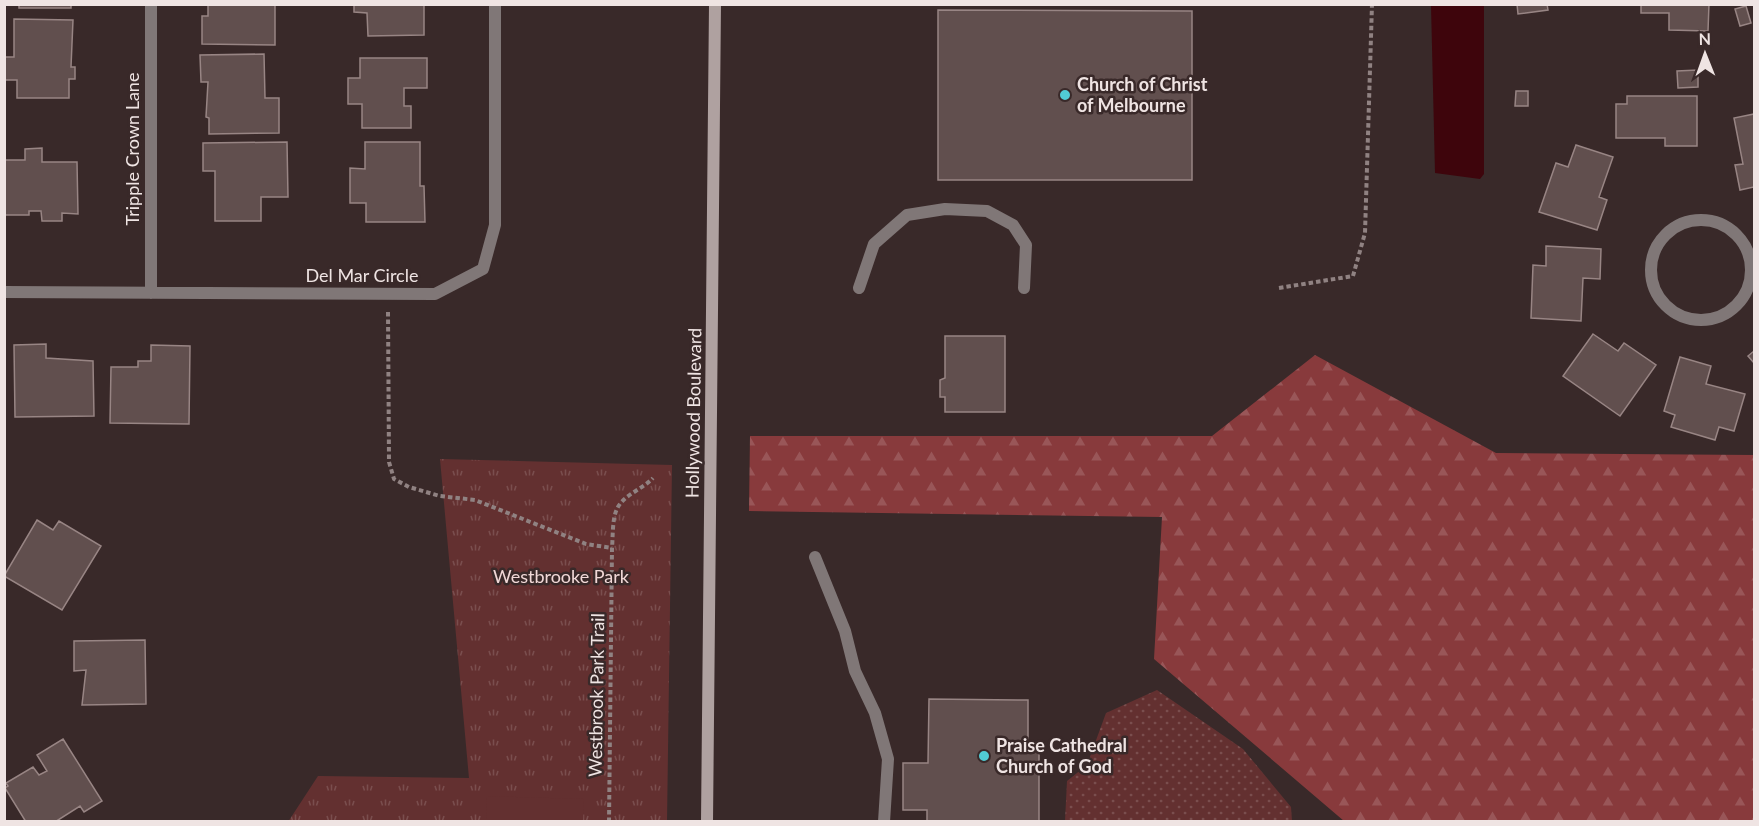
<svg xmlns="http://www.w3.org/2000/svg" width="1759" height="826" font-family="Lato,sans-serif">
	<defs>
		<pattern id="grass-dots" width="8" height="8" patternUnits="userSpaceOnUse" patternTransform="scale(1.5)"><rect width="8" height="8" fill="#633030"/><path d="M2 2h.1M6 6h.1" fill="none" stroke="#7a4e4e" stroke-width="1.8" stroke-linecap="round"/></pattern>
		<pattern id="forest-firs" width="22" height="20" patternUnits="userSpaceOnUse" patternTransform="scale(1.5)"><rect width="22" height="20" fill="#883a3c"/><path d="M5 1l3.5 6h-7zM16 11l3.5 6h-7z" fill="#995658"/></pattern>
		<pattern id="park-tufts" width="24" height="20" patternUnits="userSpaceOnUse" patternTransform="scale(1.5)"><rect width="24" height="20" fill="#633030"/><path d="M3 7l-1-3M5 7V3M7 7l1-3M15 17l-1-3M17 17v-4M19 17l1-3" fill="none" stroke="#7a4e4e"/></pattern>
	</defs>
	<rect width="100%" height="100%" fill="#392929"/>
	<path fill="url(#grass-dots)" d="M1157,690l86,59 48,58 1,14h-227l2,-40 20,-16 19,-52z"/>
	<path fill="url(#forest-firs)" d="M1315,355l181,98 258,2v366h-410l-190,-162 8,-142 -413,-6 1,-75h462z"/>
	<path fill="url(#park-tufts)" d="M440,459l232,6 -5,356 -379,1 30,-46 151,2z"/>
	<path fill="#633030" d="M487,796l97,3 -1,22h-97z"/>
	<path fill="#3e050c" d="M1431,5h53v169l-4,5 -45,-6z"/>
	<path fill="#614f4e" stroke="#988584" stroke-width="1.5" d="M19,4h52v4h-52z
		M208,4h67v41l-73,-1v-28h6z
		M354,4h70v31l-56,1 -1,-23 -13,-1z
		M1517,4h30l1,6 -30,4z
		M1641,4h68l-1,27 -39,-1v-17h-28z
		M1746,6l5,17 -11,3 -5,-17z
		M938,10l254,1v169h-254z
		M14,19l59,1 -2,47h4v12h-6v19h-52v-18h-13v-23h10z
		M264,54l1,44h14v35l-70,1v-16l-3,-1 2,-35h-7l-1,-27z
		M360,58h67v30h-23v18h7v22h-49v-24h-14v-26h12z
		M1698,70v17l-20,1 -1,-17z
		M1516,91h12v15h-13z
		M1627,96h70v50h-32v-8h-49v-34h11z
		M1754,114v73l-14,3 -5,-25 8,-1 -9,-46z
		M287,142l1,55h-27v24h-46v-50h-12v-28z
		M365,142h55v44h4l1,36h-59v-19h-16v-35l15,1z
		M1576,145l37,12 -14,40 8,3 -10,30 -58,-18 17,-49 12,4z
		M42,148v14h35l1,52 -16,-1v8h-20l-1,-10h-12v4h-25v-55h21v-11z
		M1546,246l55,3 -1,30 -17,-1 -2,43 -50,-3 2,-53 13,1z
		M1593,334l25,17 6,-8 32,22 -36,51 -57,-40z
		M945,336h60v76h-60v-15h-5v-17l5,-2z
		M46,344v14l47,3 1,55 -79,1 -1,-72z
		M151,345l39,1 -1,78 -79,-1 1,-56h27v-6h13z
		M1754,351v12l-6,-7z
		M1680,357l31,9 -5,18 39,10 -11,37 -15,-4 -4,13 -44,-13 4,-12 -11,-4z
		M37,520l16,10 6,-9 42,25 -39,64 -58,-34z
		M145,640l1,64 -64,1 4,-35 -12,1v-30z
		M929,699l99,1v48l11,1v73h-112v-12h-24v-47h25z
		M63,739l39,62 -18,11 -4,-6 -25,16h-29l-21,-34 3,-2 -2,-3 27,-16 6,8 8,-4 -10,-16z"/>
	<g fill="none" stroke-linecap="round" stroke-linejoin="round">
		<path stroke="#908282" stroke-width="4" stroke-dasharray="4.5 3" stroke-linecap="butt" d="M1279,288l74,-12 12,-43 7,-229
			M388,312l1,150 5,17 15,8 31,9 35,4 111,44 26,4
			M609,822l3,-274c1,-11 0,-29 5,-39 6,-14 26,-20 36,-31"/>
		<path stroke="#807777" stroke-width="12" d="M859,288l15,-44 33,-29 38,-6 42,2 26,14 13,20 -2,43
			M815,557l30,74 10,40 20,42 13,46 -4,63"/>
		<path stroke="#807777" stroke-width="12" d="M151,4v289
			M1651 270a50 50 0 1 1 100 0a50 50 0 1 1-100 0Z
			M4,292l431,2 48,-25 12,-44v-221"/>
		<path stroke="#afa1a0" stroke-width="12" d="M707,822l8,-818"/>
	</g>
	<g fill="#51ccd4" stroke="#392929" stroke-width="2">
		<circle cx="1065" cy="95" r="6"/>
		<circle cx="984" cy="756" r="6"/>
	</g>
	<g text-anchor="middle" stroke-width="5" stroke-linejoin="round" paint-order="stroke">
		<g font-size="18" font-weight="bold" fill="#efe4e3" stroke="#392929" text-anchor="start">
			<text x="1077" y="91">Church of Christ<tspan x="1077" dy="21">of Melbourne</tspan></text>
			<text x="996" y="752">Praise Cathedral<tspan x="996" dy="21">Church of God</tspan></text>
		</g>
		<g font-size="18" fill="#efe4e3" stroke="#392929">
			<text transform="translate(133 149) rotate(-90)" y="6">Tripple Crown Lane</text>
			<text x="362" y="282">Del Mar Circle</text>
			<text transform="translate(694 413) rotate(-89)" y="6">Hollywood Boulevard</text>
			<text transform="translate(597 695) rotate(-89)" y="6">Westbrook Park Trail</text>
		</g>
		<g font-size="18" fill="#f1d8d7" stroke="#392929">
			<text x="561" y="583">Westbrooke Park</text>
		</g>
	</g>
	<rect width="1759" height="826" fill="none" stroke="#efe4e3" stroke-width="12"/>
	<g transform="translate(1705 54) rotate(359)" stroke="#392929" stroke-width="4.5" paint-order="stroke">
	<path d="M0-4.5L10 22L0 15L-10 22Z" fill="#efe4e3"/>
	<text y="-9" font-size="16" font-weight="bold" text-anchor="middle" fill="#efe4e3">N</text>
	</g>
</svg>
